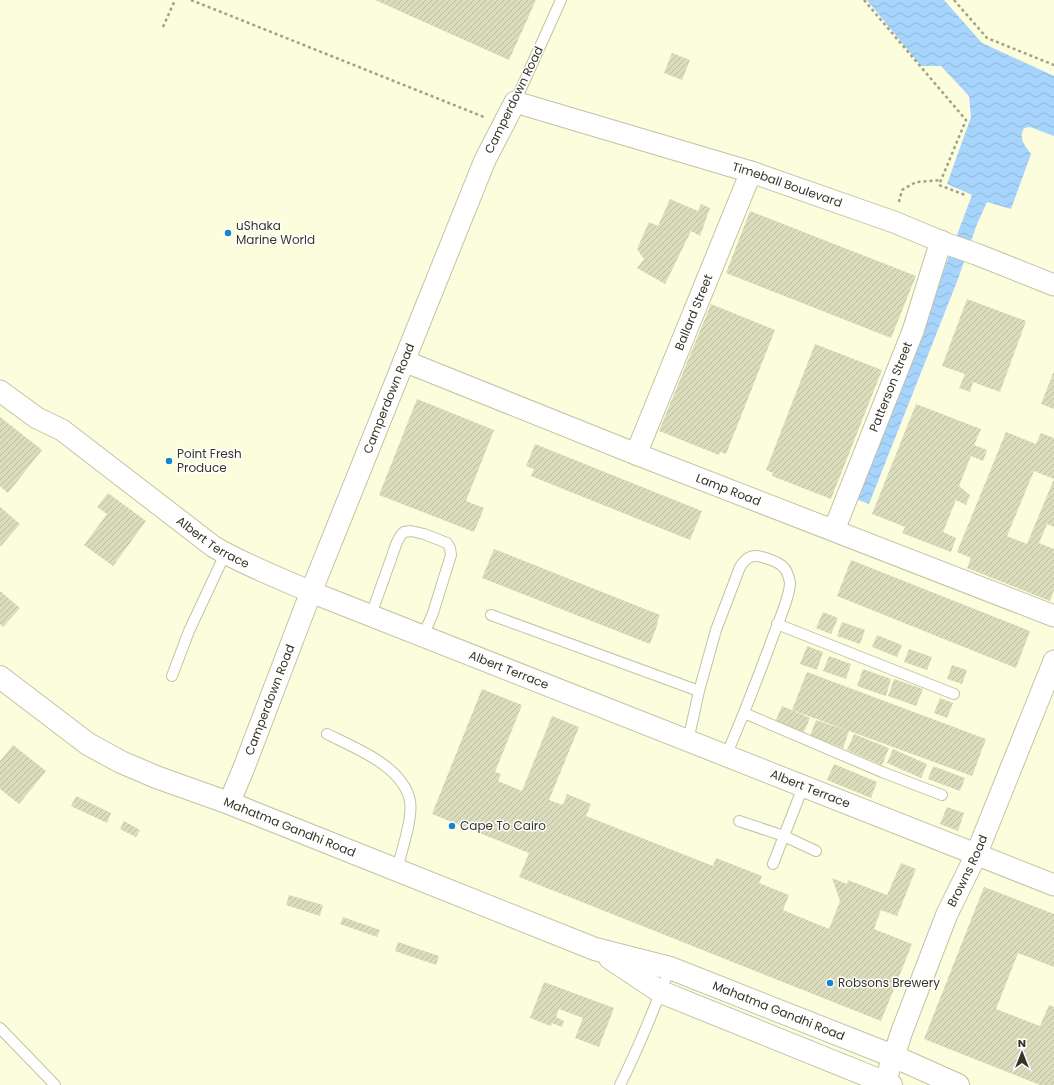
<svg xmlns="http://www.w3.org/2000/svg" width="1054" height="1085" font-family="Poppins,sans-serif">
	<defs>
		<pattern id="water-waves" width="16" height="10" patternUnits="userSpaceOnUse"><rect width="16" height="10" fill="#a6d4fc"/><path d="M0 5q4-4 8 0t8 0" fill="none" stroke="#90b7d8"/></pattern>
		<pattern id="building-hatch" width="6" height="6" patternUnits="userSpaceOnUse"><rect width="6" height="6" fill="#dbdcbc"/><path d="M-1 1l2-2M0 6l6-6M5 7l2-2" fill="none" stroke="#bdbda2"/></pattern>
	</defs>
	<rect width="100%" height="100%" fill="#fcfddc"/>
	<path fill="url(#water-waves)" d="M867,0h77l38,43 72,33v60l-24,-9 -6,1c-6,11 1,17 7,26l-20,55 -24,-7 -10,22 -19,55 -89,225 -18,-7 68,-161 53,-141 -25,-11 24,-67 -2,-21 -28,-30h-20z"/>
	<path fill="url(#building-hatch)" fill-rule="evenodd" d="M375,0h161l-27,60z
		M672,53l18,7 -8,20 -18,-7z
		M670,199l28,12 3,-7 9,4 -10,28 -9,-5 -26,53 -28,-16 7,-9 -7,-10 12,-27 9,4z
		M750,211l166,65 -25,62 -165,-65z
		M967,299l59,22 -26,71 -27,-10 -3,10 -11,-4 6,-14 -23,-8z
		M711,304l64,26 -49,124 -6,-2 -1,3 -60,-24z
		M815,344l67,26 -51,129 -59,-23 1,-3 -7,-3z
		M1054,371v38l-13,-5z
		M417,399l77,31 -28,71 18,7 -10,24 -95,-37z
		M916,404l65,25 -7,16 13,5 -4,11 -12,-5 -12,30 11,9 -4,10 -10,-5 -13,32 13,6 -5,14 -49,-19 3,-6 -33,-13z
		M0,417l42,33 -34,43 -8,-7z
		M1006,432l30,12 5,-11 13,5v89l-7,-3 -8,19 15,6v41l-4,11 -83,-33 4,-10 -14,-6zM1034,471l20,8 -27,65 -20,-8z
		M535,444l167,67 -12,29 -159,-64 3,-7 -8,-3z
		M108,493l38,28 -33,45 -29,-21 23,-31 -10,-7z
		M0,507l20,17 -19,22 -1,-1z
		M494,549l166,66 -3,7 1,1 -8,21 -168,-66z
		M851,560l179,71 -14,37 -179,-72z
		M0,591l20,17 -17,19 -3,-3z
		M823,612l15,6 -7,16 -15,-6z
		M842,622l23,8 -5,14 -23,-8z
		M877,635l25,10 -5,12 -25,-10z
		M807,646l16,6 -6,18 -17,-6z
		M909,649l23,8 -5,13 -23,-8z
		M829,656l22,8 -5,15 -23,-8z
		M952,665l15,5 -5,14 -15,-5z
		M863,669l28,10 -5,17 -29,-10z
		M807,672l179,67 -14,37 -180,-66z
		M894,679l29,10 -7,17 -28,-10z
		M482,689l40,16 -27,67 6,2 -3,7 24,10 30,-75 27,11 -30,73 14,5 4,-11 24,10 -5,12 127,50 3,-8 46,18 -3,7 30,12 -6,15 46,19 11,-28 -8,-23 15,6 1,-4 39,15 -2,5 16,-37 15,6 -19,47 -16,-6 -7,19 38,15 -31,77 -362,-144 10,-24 -97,-39z
		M940,698l13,5 -6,15 -13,-5z
		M782,706l28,12 -7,16 -28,-12z
		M816,720l33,11 -6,17 -33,-12z
		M854,734l35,14 -7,17 -35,-15z
		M13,745l33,26 -27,33 -19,-15v-28z
		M893,749l34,15 -6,14 -34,-15z
		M834,764l43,18 -6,16 -44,-18z
		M933,766l32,12 -5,13 -32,-12z
		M76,796l35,17 -4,10 -36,-17z
		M947,807l17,6 -6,18 -18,-7z
		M124,821l16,9 -4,7 -16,-8z
		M984,887l70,27v53l-36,-14 -22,56 44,17 9,-21 5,2v78h-14l-116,-46z
		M289,895l34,10 -3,11 -34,-11z
		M343,917l37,13 -3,7 -37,-13z
		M398,942l41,14 -3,9 -41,-14z
		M544,982l70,26 -15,39 -24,-9 8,-20 -24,-9 -3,8 8,4 -2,6 -10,-4 -1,3 -21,-8z"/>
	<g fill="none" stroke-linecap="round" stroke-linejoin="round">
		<defs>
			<path id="lane" d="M515,102l46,-102
				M371,615l26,-73 4,-7 3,-3 7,-1 13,3 23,9 3,5 1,7 -18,58 -10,23
				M491,615l208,76
				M777,624l177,70
				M172,676l17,-45 36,-77
				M744,713l138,59 60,23
				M327,734c28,14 76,32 83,67 3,18 -9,51 -13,69
				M688,741l11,-50 17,-61 24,-63c6,-9 11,-13 22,-10 11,3 23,7 26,18 1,3 2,7 2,9 -1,14 -11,37 -16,50 -15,41 -31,82 -48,122
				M739,821l45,15 32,15
				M773,864l30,-77
				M0,1028l55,57
				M620,1085c19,-38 35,-78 50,-117"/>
			<g id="street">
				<path id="s1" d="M404,361l232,93 418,162"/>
				<path id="s2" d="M0,391l37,27 25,12 152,117c31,18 65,31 97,45l743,293"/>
				<path id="s3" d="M636,454l115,-282"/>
				<path id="s4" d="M834,530l79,-199 28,-90"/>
				<path id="s5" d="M229,803l14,-33 68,-178 174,-432 30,-58 236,70 143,50 53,22 29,10 78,31"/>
				<path id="s6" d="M885,1082l17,-51 45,-117 29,-59 78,-194"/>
			</g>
			<g id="secondary">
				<path id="s7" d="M0,677l88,67 33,18 35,15 73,26 366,146 75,19 223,88 65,29"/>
				<path d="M610,958l51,34 230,93"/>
			</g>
		</defs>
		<use href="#lane" stroke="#c2c3a4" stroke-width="12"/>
		<use href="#street" stroke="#c2c3a4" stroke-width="23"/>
		<use href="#secondary" stroke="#c2c3a4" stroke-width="24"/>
		<path stroke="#a0a18a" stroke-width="2.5" stroke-dasharray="3 3" stroke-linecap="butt" d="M191,0l293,117
			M864,0l102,120 -27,65 26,10
			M954,0l33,38 67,27
			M163,27l12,-27
			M899,202l3,-12 14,-8 25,-2"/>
		<use href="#lane" stroke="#fff" stroke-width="10"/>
		<use href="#street" stroke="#fff" stroke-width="21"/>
		<use href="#secondary" stroke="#fff" stroke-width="22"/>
	</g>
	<g fill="#1684ce" stroke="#fff" stroke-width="1.5">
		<circle cx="228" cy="233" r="4"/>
		<circle cx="169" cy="461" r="4"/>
		<circle cx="452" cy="826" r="4"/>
		<circle cx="830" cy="983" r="4"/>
	</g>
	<g text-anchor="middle" stroke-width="3" stroke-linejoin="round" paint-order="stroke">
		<g font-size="12" fill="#353629" stroke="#fff">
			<text transform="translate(514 100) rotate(-64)" y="4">Camperdown Road</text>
			<text dy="4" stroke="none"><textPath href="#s5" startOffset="1042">Timeball Boulevard</textPath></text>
			<text dy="4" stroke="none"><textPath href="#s3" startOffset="153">Ballard Street</textPath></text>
			<text dy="4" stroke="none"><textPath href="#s4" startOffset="154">Patterson Street</textPath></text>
			<text dy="4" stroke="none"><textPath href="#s5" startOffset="435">Camperdown Road</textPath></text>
			<text dy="4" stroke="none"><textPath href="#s1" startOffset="349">Lamp Road</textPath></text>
			<text dy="4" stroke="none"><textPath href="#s2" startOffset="262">Albert Terrace</textPath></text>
			<text dy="4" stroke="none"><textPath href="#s2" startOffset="585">Albert Terrace</textPath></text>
			<text dy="4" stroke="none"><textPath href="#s5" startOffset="111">Camperdown Road</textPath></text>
			<text dy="4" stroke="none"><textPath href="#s2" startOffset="909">Albert Terrace</textPath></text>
			<text dy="4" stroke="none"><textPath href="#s7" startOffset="329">Mahatma Gandhi Road</textPath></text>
			<text dy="4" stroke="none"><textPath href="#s6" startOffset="227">Browns Road</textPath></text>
			<text dy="4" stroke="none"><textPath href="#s7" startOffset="852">Mahatma Gandhi Road</textPath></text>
		</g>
		<g font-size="12" fill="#353629" stroke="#fff" text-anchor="start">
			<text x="236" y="230">uShaka<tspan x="236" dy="14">Marine World</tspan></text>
			<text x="177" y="458">Point Fresh<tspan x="177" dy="14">Produce</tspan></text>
			<text x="460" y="830">Cape To Cairo</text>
			<text x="838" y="987">Robsons Brewery</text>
		</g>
	</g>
	<g transform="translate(1022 1053)" stroke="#ffffff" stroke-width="3" paint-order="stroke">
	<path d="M0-3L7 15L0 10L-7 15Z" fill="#353629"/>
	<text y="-6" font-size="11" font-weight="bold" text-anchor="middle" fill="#353629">N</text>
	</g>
</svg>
